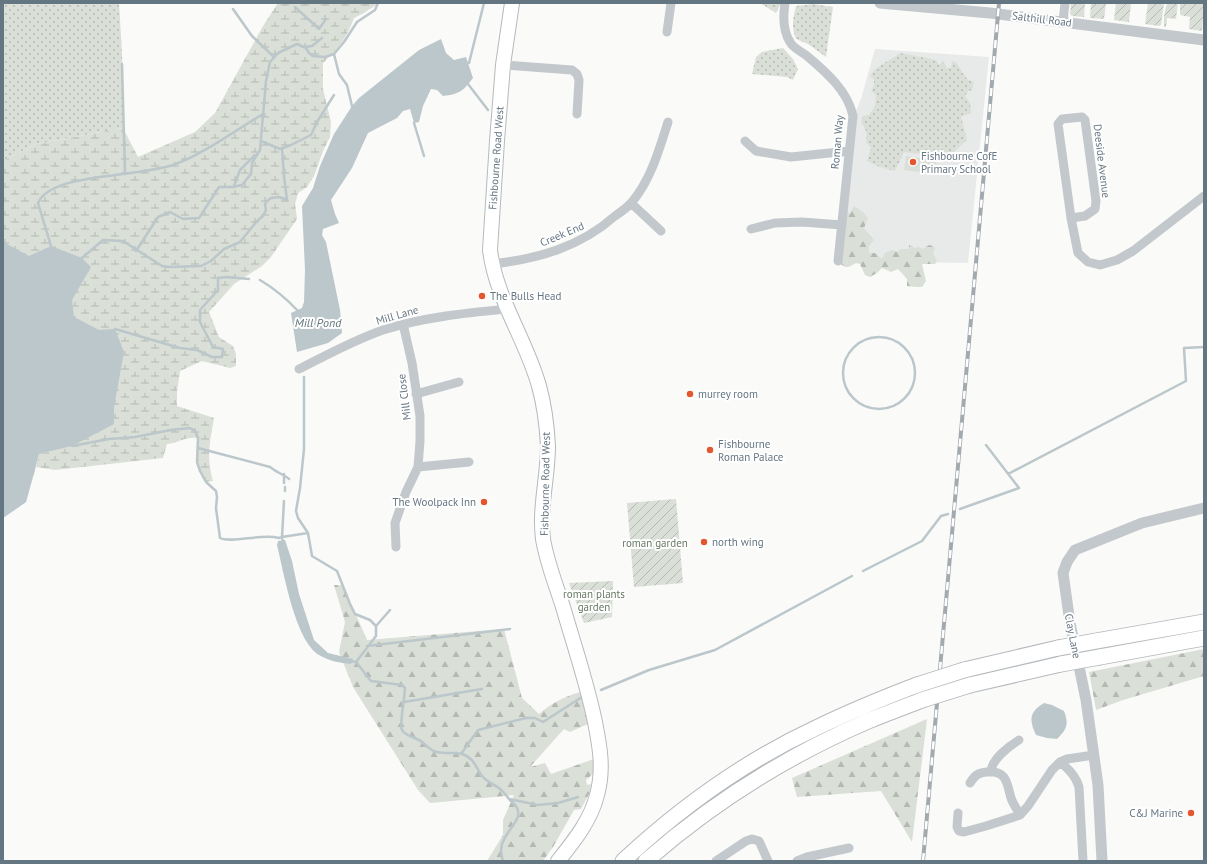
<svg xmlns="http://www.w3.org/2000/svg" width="1207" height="864" font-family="'PT Sans',sans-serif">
	<defs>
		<pattern id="grass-dots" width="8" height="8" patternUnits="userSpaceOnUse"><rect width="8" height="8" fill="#dadfd7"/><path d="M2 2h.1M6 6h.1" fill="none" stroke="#b4b9b4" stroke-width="1.8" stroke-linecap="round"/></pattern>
		<pattern id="forest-firs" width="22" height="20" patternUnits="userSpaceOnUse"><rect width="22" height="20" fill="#dadfd7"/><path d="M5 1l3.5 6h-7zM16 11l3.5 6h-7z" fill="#b4b9b4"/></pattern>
		<pattern id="wetland-marsh" width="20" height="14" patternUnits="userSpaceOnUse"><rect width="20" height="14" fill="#dadfd7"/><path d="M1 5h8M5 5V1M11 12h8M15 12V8" fill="none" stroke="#b4b9b4"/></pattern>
		<pattern id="garden-furrows" width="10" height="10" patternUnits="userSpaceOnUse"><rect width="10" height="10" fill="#dadfd7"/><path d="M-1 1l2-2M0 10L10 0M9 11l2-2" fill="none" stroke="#b4b9b4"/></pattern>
	</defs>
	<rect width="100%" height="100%" fill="#fafaf8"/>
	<path fill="#e8e9e9" d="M875,49l114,8 -21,206 -130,-2 15,-143 8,-19z"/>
	<path fill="url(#grass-dots)" d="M3,3h116l3,50 1,75 -87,16 -33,17z
		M760,3h21l-5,10z
		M813,4l20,3 -7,50 -18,-13 -12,-5c-5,-13 -3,-20 0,-33z
		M783,48l10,11 5,10 -5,11 -6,-3 -35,-3 4,-17 6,-5z
		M900,53l31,6 5,1 3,5 5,-4 2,7h5l1,-7 4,1 3,5 8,12 7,3 -2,8 -4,1 -3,5 5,7 1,10 -10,4 6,23 -13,12h-4l-3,5 -43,-5 -9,19 -15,-4 -13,-6 4,-13 -5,-6c1,-8 1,-13 -5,-19l2,-7 6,-1 6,-9 1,-11 -5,-4 3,-6v-5l-4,-4c5,-10 20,-15 30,-23z"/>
	<path fill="url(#forest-firs)" d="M854,206l9,6 5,6 -4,10 10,12 -5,6v7h6l7,6 3,-6 7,-3 5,2 4,-3h8v-4h3l2,3 5,-1 4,2 6,-4 4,1 2,2 -2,5 4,8 -2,3h-13l4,17 -4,6h-6l-9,-1v-7l-9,-10 -7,3 -9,-4 -5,5 -7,4 -5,-2 -5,-11 -4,-1c-11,7 -12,4 -20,-4l11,-46h3z
		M334,585h9l24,55 137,-11 18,69 17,16c12,-11 30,-20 46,-23l5,32 -20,9 -6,-3 -34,38 15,-4 6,11 43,-15 1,13 -9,8 1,5 4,-1 -2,10 -8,15 -7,1 -21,37 -10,14h-56l16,-26v-15l11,-25 -84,8 -12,-13 -65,-103 -14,-35 6,-30z
		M1204,649v27l-81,24 -27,10 -7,-38z
		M927,719l-15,123 -31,-51 -84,6 -5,-19z"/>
	<path fill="url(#wetland-marsh)" d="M278,3h101l-15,10 -10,5c-7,20 -16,31 -31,45v26l8,33 -1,15 -7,14 -9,25 -7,11 -9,6 -3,11 2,15 -26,38 -9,9 -28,18 -25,28 10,25 14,9 3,8v12l-6,2 -28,-7 -22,10 -3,21v14l37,12c-4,23 -8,40 -1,63l-7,1 -9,-20 1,-24c-13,-2 -19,5 -31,6l-4,14 -108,12 -19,-3 -10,35 -23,16 33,-52 3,-12 32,-8 -68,-139v-146l33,-17 87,-16 15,29 57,-25 20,-19 48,-87z"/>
	<path fill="url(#garden-furrows)" d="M1071,3h14l-1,14 -12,-1 -2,-2z
		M1091,3h15l-2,16 -14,-1z
		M1116,3h15l-2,19 -15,-2z
		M1148,3h16l-3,22 -2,1 -14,-2z
		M1167,3h11l-2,16 -9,-1 -1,9h-2v-11z
		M1180,3h24l-2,28 -13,-2 1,-12 -10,-2z
		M676,499l7,84 -49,4 -7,-84z
		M613,581l-1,36 -28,6 -15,-40z"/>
	<path fill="#dadfd7" d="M906,156l31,4 -2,14 -31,-4z"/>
	<path fill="#bbc7cb" d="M441,39l5,14 8,7 12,-3 7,21c-10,13 -13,16 -30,18l-6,-6 -6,-1 -8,17 -4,16 -5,1 -4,-14 -7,2 -6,7 -29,15 -16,35 -21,32 4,14 4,9 -16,6 -1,6 4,7 14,68 2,23 -14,10 -31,9 -6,-39 11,-5 2,-6 1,-32 -3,-64 11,-18 7,-22 14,-32 18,-28 7,-8 60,-48z
		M3,242l26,14 22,-10 31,12 9,9 -19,33 2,17 25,13 16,-1 9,23 -10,55v17l-42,22 -33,8 -13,48 -23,16z
		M285,540l7,21 7,33 15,46 14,13 25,6 -2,5c-11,-1 -22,-3 -32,-9 -24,-15 -35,-82 -42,-110l1,-4z
		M1044,703l8,2 12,6c5,13 3,18 -7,28l-10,-1 -11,-3c-7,-15 -7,-23 8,-32z"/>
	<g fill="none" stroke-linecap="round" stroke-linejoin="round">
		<path stroke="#bbc7cb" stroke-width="2.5" d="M295,7l24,22 7,-10
			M233,9l19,27 22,21
			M305,47l7,-1 10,-8
			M334,54l10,-12 13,-20 18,-12 3,-7
			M469,63l15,-60
			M122,64l3,110
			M468,84l20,26
			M414,123l10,33
			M261,141l19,8 11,-4 20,-10 6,-13 17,-27
			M234,186l6,-16 15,-15
			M51,246l-13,-43c10,-23 61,-25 84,-29 17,-2 34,-4 51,-9 29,-10 63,-35 90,-51
			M136,251l22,-34 12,-5 13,7 16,-1 20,-31h14l9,-2 9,-11 1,-11 8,-13 6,-69 4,-19 8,-9 19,-9 9,4 3,5 4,3 12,1 9,-3 5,20 8,11 5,21
			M82,258l21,-18 20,1 39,25 7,1 32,-1 10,-5 13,-12 16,-7 17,-21 6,-5 3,-6 -1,-6 2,-3 4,-3 8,-1 8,3 -3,-24 -2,-28
			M260,280c15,9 26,18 38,31
			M115,329l65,19 17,2 15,7h10l1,-8 -10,-2 -13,-25v-12l18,-20v-12l9,-1 22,2
			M843 373a36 36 0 1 1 72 0a36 36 0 1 1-72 0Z
			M304,377v72l-4,39 -4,23 2,7 10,15 4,23 25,15 13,33 5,10 15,6 6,6v10l-20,26
			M72,446l37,-7 26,-2 36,-7 19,-2 5,3 3,7 -1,24 3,9 6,11 10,9 1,6 -1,11 4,30c12,6 41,-5 59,0l3,-1 26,-4
			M198,448l72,19c6,5 13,7 19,12
			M284,474v9
			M1008,474l178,-93 -2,-33 20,-1
			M285,491v-4
			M960,509l59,-21 -33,-43
			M283,543l-1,-6 2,-36
			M863,571l59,-30 19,-25 7,-2
			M376,626l14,-16
			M367,646l143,-17
			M350,661l6,1 15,19 31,4 3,3c0,8 -6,38 -3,42 4,7 14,7 20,12 5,4 9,9 15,10 8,2 17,0 25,2 11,3 14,13 20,22 4,5 11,8 17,12 5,4 7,7 10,11 3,3 7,6 8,9 8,16 -24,27 -14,53
			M601,690l48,-20 66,-20 137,-74
			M404,702l78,-13
			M461,754l17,-24 48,-12h9l8,4 39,-25
			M509,799l29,6 20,-2 20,-6"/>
		<defs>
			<path id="primary" d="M512,3l-9,62 -6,76 -7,109c6,49 36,89 49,136 5,18 8,41 9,60 0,31 -9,62 -5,93 4,24 13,46 20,68 11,38 24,76 32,115 5,25 9,48 2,73 -6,25 -23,46 -39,66"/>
			<path id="trunk" d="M1096,641l108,-19
				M1100,657l104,-19
				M964,670l94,-22
				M970,685l91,-21
				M623,861c57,-53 122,-100 193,-133 33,-16 67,-30 101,-43
				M646,861c66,-58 141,-105 222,-140 17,-7 36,-14 54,-21"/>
		</defs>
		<use href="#primary" stroke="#b5babe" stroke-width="16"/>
		<use href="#trunk" stroke="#b4b9bd" stroke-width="17"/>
		<path stroke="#c3c8cc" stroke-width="9" d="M785,3c-2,13 -2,28 5,39 3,6 12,10 17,14 19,16 41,35 46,60l-15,145
			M1063,22l2,-19
			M667,32l4,-29
			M503,65l69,5 5,4 2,6 -2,34
			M745,141l11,10 35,6 58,-6
			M631,203l30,28
			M1071,218l14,-2 10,-7 1,-8 -11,-81 -3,-3 -20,2 -4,5 13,94 7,35 10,9 12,3 17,-5 16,-9 71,-55
			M751,229l24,-6 27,-1 40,3
			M492,264c46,-5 88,-17 123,-48 6,-4 12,-8 17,-14 19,-23 27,-52 36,-80
			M299,369c28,-14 55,-29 84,-39 41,-13 83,-17 124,-21
			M416,394l43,-12
			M418,467l51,-5
			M396,547l-1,-24 11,-31 12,-25 2,-26v-25l-8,-53 -9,-39
			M1060,762c9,7 16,14 19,25l4,74
			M991,772c0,-12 18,-26 28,-32
			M970,783c5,-8 8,-10 17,-11 20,-2 20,12 24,26 2,6 6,11 9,17
			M958,813l-1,14 2,4 5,1 22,-6 34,-11 8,-9 24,-36 8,-8 7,-3 27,-4
			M716,861l30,-20 6,-2 7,2 9,20
			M797,861l10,-4 42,-9"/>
		<path stroke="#c3c8cc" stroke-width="11" d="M880,3l110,10 214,27
			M1102,861l-4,-76 -12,-85 -16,-77 -7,-50 4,-11 8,-12 67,-27 62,-15"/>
		<use href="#primary" stroke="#fff" stroke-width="14"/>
		<use href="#trunk" stroke="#fff" stroke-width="15"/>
		<defs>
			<path id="rail" d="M923,861l76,-858"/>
		</defs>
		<use href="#rail" stroke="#a2aab0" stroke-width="4"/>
		<use href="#rail" stroke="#fff" stroke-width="2.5" stroke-dasharray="8" stroke-linecap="butt"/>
		<defs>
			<path id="trunk-bridge" d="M1058,648l38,-7
				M1061,664l39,-7
				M917,685l47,-15
				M922,700l48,-15"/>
		</defs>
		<use href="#trunk-bridge" stroke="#b4b9bd" stroke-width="17" stroke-linecap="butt"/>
		<use href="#trunk-bridge" stroke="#fff" stroke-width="15"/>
	</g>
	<g fill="#e4572e" stroke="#fff" stroke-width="1.5">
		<circle cx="913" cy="162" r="4"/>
		<circle cx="482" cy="296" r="4"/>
		<circle cx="690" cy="394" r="4"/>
		<circle cx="710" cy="450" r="4"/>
		<circle cx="484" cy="502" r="4"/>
		<circle cx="704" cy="542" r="4"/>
		<circle cx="1191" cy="813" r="4"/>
	</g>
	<g text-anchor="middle" stroke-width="4" stroke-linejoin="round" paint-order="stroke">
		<g font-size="11" fill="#657683" stroke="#fff">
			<text transform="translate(1042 19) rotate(7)" y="4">Salthill Road</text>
			<text transform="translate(837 142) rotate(-85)" y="4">Roman Way</text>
			<text transform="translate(496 158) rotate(-86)" y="4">Fishbourne Road West</text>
			<text transform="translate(1102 161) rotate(83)" y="4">Deeside Avenue</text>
			<text transform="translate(562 234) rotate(-23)" y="4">Creek End</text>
			<text transform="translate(397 315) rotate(-16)" y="4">Mill Lane</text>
			<text transform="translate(404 397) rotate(-97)" y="4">Mill Close</text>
			<text transform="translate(545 484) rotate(-89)" y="4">Fishbourne Road West</text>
			<text transform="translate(1073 636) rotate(79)" y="4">Clay Lane</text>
		</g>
		<g font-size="11" fill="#657683" stroke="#fff" text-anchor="start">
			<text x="921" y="160">Fishbourne CofE<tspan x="921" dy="13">Primary School</tspan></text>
			<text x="490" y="300">The Bulls Head</text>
			<text x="698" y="398">murrey room</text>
			<text x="718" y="448">Fishbourne<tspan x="718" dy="13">Roman Palace</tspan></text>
			<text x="476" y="506" text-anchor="end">The Woolpack Inn</text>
			<text x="712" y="546">north wing</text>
			<text x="1183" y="817" text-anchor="end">C&amp;J Marine</text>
		</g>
		<g font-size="11" fill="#687a64" stroke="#fff">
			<text x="655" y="547">roman garden</text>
			<text x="594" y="598">roman plants<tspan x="594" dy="13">garden</tspan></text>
		</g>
		<g font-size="12" font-style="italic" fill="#60757c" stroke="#fff">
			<text x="318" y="327">Mill Pond</text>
		</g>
	</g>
	<rect width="1207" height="864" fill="none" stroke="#657683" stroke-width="8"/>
</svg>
